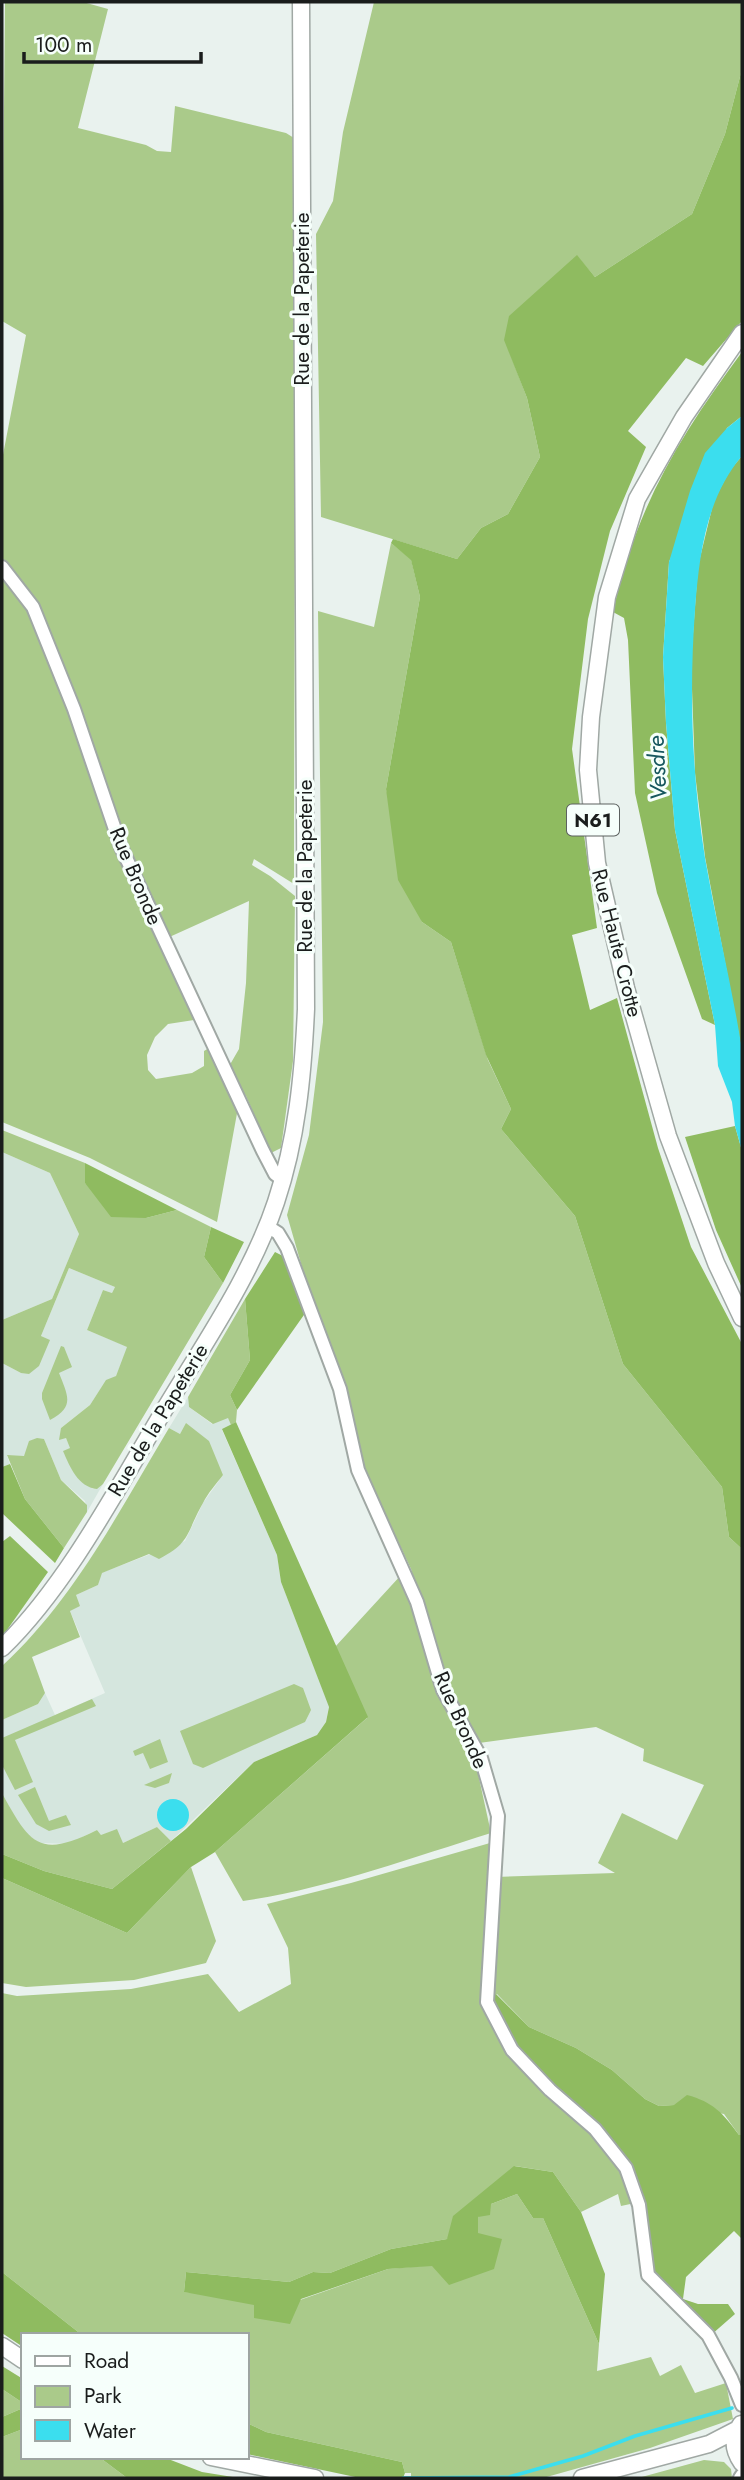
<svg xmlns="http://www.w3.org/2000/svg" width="744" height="2480" font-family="Jost,sans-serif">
	<rect width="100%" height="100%" fill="#e9f2ee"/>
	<path fill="#d5e6de" d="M2,1152l48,21 29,61 -27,65 -50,21z
		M69,1268l46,19 -3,6 -9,-3 -16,40 41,17 -12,29 -13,9 -13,20 -29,23 10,20 -7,3 13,26 16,12 10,-5 -16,28 -2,-11 -24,-21 -17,-41 -20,17h-17l3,8 -8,3v-104l19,10 28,-33 -8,-4z
		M188,1397l1,10 23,17 16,-7 3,8 -9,5 55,125 4,27 48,124 -3,16 -9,13 -63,27 -83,79 -14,-14 -34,16 -22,-8 -4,-5 -29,14 -29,-1 -17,-13 -20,-37v-73l36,-16 7,-11 10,22 50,-22 -35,-82 6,-16 22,-10 3,-12 84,-32 18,-38 20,-28 -37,-51 -6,10 -11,-6z"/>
	<path fill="#aaca8a" d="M5,2h78l25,7 -30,119 68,17 11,6 14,1 4,-46 111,27 8,5c3,249 0,497 0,746l-40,-25 -2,6 18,11 25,20 -2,165 -12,87 -10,5 -25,-57 -18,-28 11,-19 7,-66 3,-82 -84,38 -148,-362 -15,-17v-100l24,-125 -24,-14z
		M374,2h368v67l-17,65 -33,80 -97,63 -18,-21 -72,84 22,58 13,59 -32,57 -27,14 -24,31 -136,-42 -5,-283 17,-33 10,-69z
		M391,543l20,16 9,38 -34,192 36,133 29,20 37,118 23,49 -10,20 74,87 48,148 99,123 7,50 13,12v586h-3l-15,-21 -50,-9 -15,1 -14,-7 -33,-29 -36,-22 -47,-21 -32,-33 -6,2 4,-119 120,-4 -17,-10 24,-50 55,27 27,-55 -61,-24 1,-12 -48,-22 -117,16 -34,-58 -34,-116 -45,-96 -16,-68 -44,-124 -19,-66 22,-80 14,-113 -5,-411 56,16z
		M2,574l23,33 21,39 102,270 46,104 -26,4 -13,13 -8,18 1,15 8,9 36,-6 12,-7v-15l5,-3 29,60 -21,114 -127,-64 -88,-36z
		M2,1130l83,33v20l61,35 31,-8 34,17 -7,30 19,26 -120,201 -6,5c-19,-2 -27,-22 -34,-38l7,-3 -4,-10 -7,2 2,-12 29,-23 16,-25 10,-4 11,-29 -40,-17 16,-40 9,3 3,-6 -46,-19 -28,68 9,4 -11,26 -10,8 -8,-1 -19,-10v-43l50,-21 27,-65 -29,-61 -48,-21z
		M245,1299l5,61 -20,35 7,15 -1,12 -5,3 -3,-7 -15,6 -24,-17 -1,-10z
		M61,1346l3,1 8,20 -13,6c9,23 16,34 -9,47l-8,-21v-6z
		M186,1423l23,18 14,34c-7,9 -15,18 -20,28 -17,29 -11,39 -44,56l-10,-5 -47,19 -4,12 -22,10 4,11 -10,5 10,26 -48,20 13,36 -7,11 -36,16v-54c72,-66 117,-155 167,-238l11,6z
		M37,1438l7,1 17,41 26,25v7l-23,36 -39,-49 -18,-44 17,1 5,-15z
		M402,1574l70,172 19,87c-80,25 -165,56 -248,68l-28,-49 152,-134 -32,-71z
		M294,1684l9,4 8,22 -6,12 -102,46 -10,-4 -13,-33z
		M92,1699l4,7 -81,34 18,42 -18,8 -13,-25v-27z
		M160,1739l8,23 -18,7 -7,-16 -8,3 -2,-5z
		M172,1773l-3,10 -14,5 -11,-3z
		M35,1787l14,34 17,-6 5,10 -22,6 -13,-7 -18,-29z
		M2,1793c28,51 37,66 95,37l4,5 16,-6 6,14 34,-16 14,14 -59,48 -68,-18 -42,-17z
		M490,1843l-8,162 41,64 69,62 35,52 8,20 -14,3 -3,-12 -37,18 -28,-40 -38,-6 -68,73 -56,10 -61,24 -17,-1 -24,10 -103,-10 -2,20 116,8 88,-31 45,-4 45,-32v-16l13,-13 26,-10 16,24h10l56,126 -2,27 54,-14 9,19 21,-11 14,28 31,-10 7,36 -83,29 -107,30h-132v-5h-6l-3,-11 -136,-30 -19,-9v-88h-165l-80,-63v-279l15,3 114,-7 77,-15 31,38 52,-28 -3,-36 -21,-44 84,-21z
		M191,1867l25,74 -10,22 -72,17 -108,7 -24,-4v-105l125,55z
		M2,2389l21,14v5l-21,9z
		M23,2429v28h76l28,21h-125v-41z
		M704,2460l20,2 7,7 1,9h-94z"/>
	<path fill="#8fbb60" d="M742,69v252l-39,45 -17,-8 -58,73 18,16 -36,84 -22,88 -16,130 25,179 -25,7 18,75 27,-12 41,150 33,99 51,97v205l-13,-12 -7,-50 -99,-123 -48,-148 -74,-87 10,-20 -25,-54 -35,-113 -29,-20 -24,-42 -12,-91 34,-192 -9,-37 -20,-17 2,-4 64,20 24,-31 27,-14 32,-57 -13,-59 -23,-58 5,-24 68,-61 18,22 97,-63 33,-80z
		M742,352v64l-15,12 -58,134 -6,95 3,66 9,107 40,195 -13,-6 -45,-126 -22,-100 -7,-153 -4,-22 -11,-6c23,-105 66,-175 129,-260z
		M742,456v596l-37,-195 -10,-84 -4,-112 7,-95 16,-66 16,-30z
		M735,1126l7,25v137l-26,-58 -31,-93z
		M85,1163l92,47 -31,8 -35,-1 -26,-34z
		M211,1227l33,15 -21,41 -19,-26z
		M275,1252l14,7 17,53 -69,98 -7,-15 20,-35 -5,-61z
		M236,1422l132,295 -153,135 -24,15 -64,66 -125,-55v-24l42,17 68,18 74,-60 68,-67 63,-27 9,-13 3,-15 -48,-125 -4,-27 -55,-126z
		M10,1464l15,35 39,49 -9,15 -53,-50v-46z
		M10,1536l38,36 -46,65v-95z
		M496,1994l33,33 47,21 36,22 33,29 14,7 15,-1 13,-10c26,7 36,18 52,40h3v104l-8,-8 -48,46 -3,22 15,5h30l7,10 -24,21 -60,-60 -5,-65 -21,-48 -35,-43 -68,-66 -19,-26 -12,-31z
		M514,2166l39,6 28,40 24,62 -6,70 -56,-126h-10l-16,-24 -26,10 -1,11 -12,2v16l24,6 -8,30 -45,16 -17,-19 -44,3 -87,30 -11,25 -36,-6v-13l-70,-13 2,-20 103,10 24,-10 17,1 61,-24 56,-10 6,-23z
		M2,2272l80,63h-59v12l-21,-14z
		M2,2366l21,13v24l-21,-14z
		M23,2408v21l-21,8v-20z
		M247,2423l19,9 136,30 3,11 -2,5h-43l-113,-24z
		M99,2457h64l39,15 37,6h-112z"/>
	<path fill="#3bdeee" d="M742,416v40c-36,42 -43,100 -47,154 -6,83 -3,166 10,248 11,64 27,128 37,192 2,29 0,71 0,101l-7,-25 -3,-24 -14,-36 -3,-41 -40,-195 -9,-107 -3,-66 6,-95 21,-71 15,-38 22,-25z
		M157 1815a16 16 0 1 1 32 0a16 16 0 1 1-32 0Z"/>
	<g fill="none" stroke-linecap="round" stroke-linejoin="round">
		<path stroke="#3bdeee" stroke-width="3.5" d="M403,2478l106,-1 74,-21 52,-20 97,-28"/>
		<defs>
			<path id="minor" d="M2,567l31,40 41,102 47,138 142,304 12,23 8,6
				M267,1226l11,7 9,15 53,141 18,81 59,132 26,88 38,68 17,58 -11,186 25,48 38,40 45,39 31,39 13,37 9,70 60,60 23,43 11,27
				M740,2478l2,-3"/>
			<path id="major" d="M742,333l-58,84 -47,82 -30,98 -16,120 -3,53 9,93 29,125 42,148 48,127 26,55
				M2,1648c64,-62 115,-159 161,-236 40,-67 88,-135 113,-210 21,-63 27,-127 30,-193l-5,-1007
				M2,2346l21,14
				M741,2424c-9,13 -8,26 1,39
				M211,2457l104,21
				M582,2478l127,-34 29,-15"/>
		</defs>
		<use href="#minor" stroke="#a0a8a4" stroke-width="16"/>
		<use href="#major" stroke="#a0a8a4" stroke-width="19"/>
		<use href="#minor" stroke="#fff" stroke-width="12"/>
		<use href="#major" stroke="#fff" stroke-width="16"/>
	</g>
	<g text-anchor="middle" stroke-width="6" stroke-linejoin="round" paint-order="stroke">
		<rect fill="#f6fffb" stroke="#5c615f" stroke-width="2" x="567" y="804.5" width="52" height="31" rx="5"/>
		<g font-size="19" font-weight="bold" fill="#1a1d1c">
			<text x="593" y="827">N61</text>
		</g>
		<g font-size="21" fill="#1a1d1c" stroke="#f6fffb">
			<text transform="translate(302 299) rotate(-90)" y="7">Rue de la Papeterie</text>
			<text transform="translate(305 866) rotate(-90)" y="7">Rue de la Papeterie</text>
			<text transform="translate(136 876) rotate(67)" y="7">Rue Bronde</text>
			<text transform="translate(617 943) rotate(76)" y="7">Rue Haute Crotte</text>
			<text transform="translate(158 1420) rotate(-59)" y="7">Rue de la Papeterie</text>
			<text transform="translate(461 1720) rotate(66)" y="7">Rue Bronde</text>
		</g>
		<g font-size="23" font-style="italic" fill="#16575e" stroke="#f6fffb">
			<text transform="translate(657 768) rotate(-93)" y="8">Vesdre</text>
		</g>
	</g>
	<rect width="744" height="2480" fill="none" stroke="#1a1d1c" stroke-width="7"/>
	<rect x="21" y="2333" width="228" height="126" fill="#f6fffb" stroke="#9ea5a2" stroke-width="2"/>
	<rect x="35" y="2356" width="35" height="10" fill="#ffffff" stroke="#9ea5a2" stroke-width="2"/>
	<text x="84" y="2368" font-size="21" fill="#1a1d1c">Road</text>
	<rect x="35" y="2386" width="35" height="21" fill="#aaca8a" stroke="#9ea5a2" stroke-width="2"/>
	<text x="84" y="2403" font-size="21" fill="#1a1d1c">Park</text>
	<rect x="35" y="2420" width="35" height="21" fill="#3bdeee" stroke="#9ea5a2" stroke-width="2"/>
	<text x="84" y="2438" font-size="21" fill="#1a1d1c">Water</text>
	<path d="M24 52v10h177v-10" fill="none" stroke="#1a1d1c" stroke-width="3.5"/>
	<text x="35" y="52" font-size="21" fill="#1a1d1c" stroke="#f6fffb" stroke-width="5" paint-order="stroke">100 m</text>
</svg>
